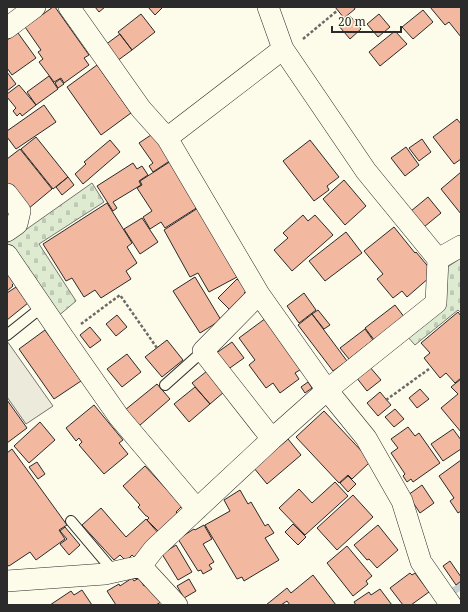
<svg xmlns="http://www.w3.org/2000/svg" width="468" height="612" font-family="'Noto Serif',serif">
	<defs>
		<pattern id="cemetery-stones" width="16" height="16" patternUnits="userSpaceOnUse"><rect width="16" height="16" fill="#deebd1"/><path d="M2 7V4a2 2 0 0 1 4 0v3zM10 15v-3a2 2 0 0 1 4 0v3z" fill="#bfcab4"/></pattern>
	</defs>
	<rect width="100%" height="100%" fill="#fdfbea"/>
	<path fill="url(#cemetery-stones)" stroke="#74746e" d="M92,183l12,19 -65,42 37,57 -19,16 -50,-74z
		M461,258v55l-3,-3 -43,35 -10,-11 38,-64z"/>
	<path fill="#eceadb" stroke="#74746e" d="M7,341l46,65 -27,18 -19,-27z"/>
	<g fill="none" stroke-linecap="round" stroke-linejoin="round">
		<path stroke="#c7d0d0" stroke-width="7" d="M452,592l9,-6"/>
	</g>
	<path fill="#f2b8a0" stroke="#2b2b2b" d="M53,7h2l34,48 -5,3 5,7 -25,18 -3,-5 -7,4 -15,-20 4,-3 -5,-7 3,-2 -16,-23z
		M95,7h10l-6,5z
		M148,7h15l-8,8z
		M335,7h19l1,2 -11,9z
		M430,7h31v30l-12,-15 -4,3z
		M423,10l10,12 -20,17 -11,-12z
		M141,14l14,18 -23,18 -14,-18z
		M379,14l11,13 -12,10 -11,-13z
		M350,16l11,13 -11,10 -12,-14z
		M395,31l12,13 -27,22 -11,-14z
		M18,33l18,25 -24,17 -5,-7v-28z
		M120,34l12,16 -15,11 -12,-16z
		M97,65l34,48 -30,22 -34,-48z
		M7,72l9,12 -9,7z
		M49,76l9,13 -22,16 -9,-13z
		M60,79l4,5 -6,4 -3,-5z
		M19,85l17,20 -14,11 -2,-3 -3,3 -4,-5 3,-3 -9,-11v-3z
		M44,105l12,17 -40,27 -9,-12v-6z
		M457,119l4,5v35l-7,5 -21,-27z
		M154,133l17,27 -18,12 -4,-6 4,-3 -14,-20z
		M36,137l32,40 -15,12 -32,-40z
		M422,139l9,13 -12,9 -10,-13z
		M110,140l10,12 -37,32 -8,-10 11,-10 -2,-2z
		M310,140l29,37 -12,9 2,4 -15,11 -31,-40z
		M406,147l13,18 -14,11 -14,-18z
		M20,149l32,40 -24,20 -21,-27v-23z
		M171,161l27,46 -33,21 -4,-6 -11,7 -7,-12 9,-6 -15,-23 5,-3 -2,-4z
		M133,163l4,6 5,-3 6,9 -9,6 2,4 -28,17 4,6 -4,3 -16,-25z
		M461,172v42l-20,-25z
		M68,177l6,8 -12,10 -6,-8z
		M344,180l22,26 -21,19 -22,-26z
		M428,197l13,16 -17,14 -13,-16z
		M107,203l25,40 -5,4 10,16 -11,8 5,8 -30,19 -6,-8 -11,7 -12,-19 -6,3 -23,-37z
		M198,208l39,69 -28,15 -11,-19 -8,4 -26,-47z
		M303,215l5,6 7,-6 18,20 -41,36 -18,-21 14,-12 -5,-5z
		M142,218l16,24 -18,12 -16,-25z
		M394,227l21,26 1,-1 15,18 -4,3 3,4 -23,20 -5,-6 -9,7 -16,-19 6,-5 -19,-23z
		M346,232l16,21 -37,28 -16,-20z
		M7,272l8,10 -3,3 1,1 -6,5z
		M195,277l26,43 -21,13 -27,-42z
		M237,279l11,11 -4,3 3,3 -16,15 -13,-13z
		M16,287l12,16 -21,17v-27z
		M304,293l12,17 -17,13 -12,-17z
		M395,305l10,13 -30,23 -10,-13z
		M318,310l12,15 -6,4 -12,-15z
		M458,312l3,4v62l-6,5 -9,-10 -6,5 -16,-20 6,-5 -9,-10z
		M312,314l35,47 -14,10 -35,-46z
		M117,315l10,12 -11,9 -10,-12z
		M266,318l37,50 -8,5 4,6 -19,14 -7,-10 -7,5 -17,-23 6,-5 -16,-22z
		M90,327l11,13 -11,8 -10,-13z
		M365,329l8,11 -24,19 -9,-11z
		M45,330l36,51 -27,18 -35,-50z
		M167,340l16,20 -21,17 -17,-20z
		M232,342l12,16 -17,12 -12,-16z
		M127,354l14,18 -19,15 -15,-18z
		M369,366l12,14 -14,11 -11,-14z
		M207,371l17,21 -14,12 -18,-21z
		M461,379v53l-20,-24 17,-14 -7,-7z
		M308,382l4,6 -7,5 -4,-6z
		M157,384l13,15 -31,27 -14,-16z
		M195,387l15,17 -21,18 -15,-18z
		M420,389l9,10 -12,9 -8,-10z
		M380,392l11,13 -13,11 -11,-13z
		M7,400l20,28 -20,15z
		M94,405l29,35 -4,3 9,11 -24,20 -25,-29 3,-3 -3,-4 -3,3 -10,-13z
		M395,409l9,10 -10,8 -9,-10z
		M324,411l44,47 -2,2 3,3 -17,16 -4,-4 -9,8 -43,-46z
		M40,422l15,18 -26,23 -15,-17z
		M408,427l7,9 4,-3 21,30 -27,19 -2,-3 -4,3 -4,-6 2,-2 -14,-21 7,-5 -7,-9z
		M453,429l8,11v9l-18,12 -12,-17z
		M288,439l13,16 -34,29 -13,-16z
		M12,449l55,76 -8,5 6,9 -29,21 -6,-8 -21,14 -2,-1v-112z
		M461,460v51l-3,2 -8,-12 4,-3 -15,-22z
		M37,462l8,12 -7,5 -9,-12z
		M145,466l37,40 -6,6 2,2 -19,18 -12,-12 2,-2 -2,-2h-1l-8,-9 2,-2 -17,-19z
		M348,476l8,8 -8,8 -8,-9z
		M335,482l13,14 -43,39 -26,-27 20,-19 13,14z
		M422,485l12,18 -14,10 -12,-18z
		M240,490l8,14 3,-2 14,24 3,-2 6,9 -9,5 14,22 -35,21 -2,-4 -5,2 -32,-54 25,-14 -6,-11z
		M353,495l20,22 -36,33 -20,-22z
		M101,508l25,29 20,-18 13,15 -25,23 -2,-2 -6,6 -6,-6 -6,5 -32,-35z
		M293,524l13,13 -8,8 -13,-13z
		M204,525l8,14 -9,5 11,18 -5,3 3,4 -9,5 -2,-4 -3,1 -20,-32 16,-10 1,1z
		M378,525l20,25 -21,18 -8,-9 -2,1 -13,-15z
		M65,527l15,18 -11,10 -9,-11 7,-5 -7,-8z
		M176,545l16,27 -14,8 -16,-26z
		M347,546l25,30 -6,5 2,3 -15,12 -26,-33z
		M450,561l11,16v4l-5,4 -13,-19z
		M410,573l2,2 3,-2 14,19 -18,13h-8l-13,-17z
		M313,575l23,30h-46l-3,-4 -6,4h-15l21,-17 4,5z
		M132,578l2,3 5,-3 5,8 3,-1 14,17 -5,3h-40l-9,-14 12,-7 1,2z
		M189,579l7,12 -12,7 -7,-12z
		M380,589l12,16h-36l-2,-3 15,-10 2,3z
		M82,590l10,15h-42l21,-14 3,4z"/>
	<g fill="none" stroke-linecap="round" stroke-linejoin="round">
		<defs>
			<path id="lane" d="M7,335l35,-28
				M165,385l38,-34
				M71,521l43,51"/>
			<path id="street" d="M69,7l72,102 26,29 92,156 68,96 39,48 36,63 19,61 25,36 5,7
				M7,28l28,-21
				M167,138l116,-89
				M7,194l13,17 -3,13 -10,7
				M7,255l56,82 56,80 78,92
				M438,259l23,-13
				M259,294l-56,57 69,88
				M141,566l36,39
				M7,581l98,-7 36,-8 13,-17 118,-110 55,-49 109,-87 2,-44 -72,-88 -83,-122 -15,-42"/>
		</defs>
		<use href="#lane" stroke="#2b2b2b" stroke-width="12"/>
		<use href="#street" stroke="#2b2b2b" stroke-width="22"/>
		<path stroke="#6a6964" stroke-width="2.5" stroke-dasharray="3 2" stroke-linecap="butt" d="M303,39l35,-29
			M81,324l39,-29 37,53
			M386,400l43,-31"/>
		<use href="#lane" stroke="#fdfbea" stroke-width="10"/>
		<use href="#street" stroke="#fdfbea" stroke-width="21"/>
	</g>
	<rect width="468" height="612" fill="none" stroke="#2b2b2b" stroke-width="16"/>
	<path d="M332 26v6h69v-6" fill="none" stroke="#2b2b2b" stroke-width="2"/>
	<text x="338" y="26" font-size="12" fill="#2b2b2b" stroke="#fdfbea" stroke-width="3" paint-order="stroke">20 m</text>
</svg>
